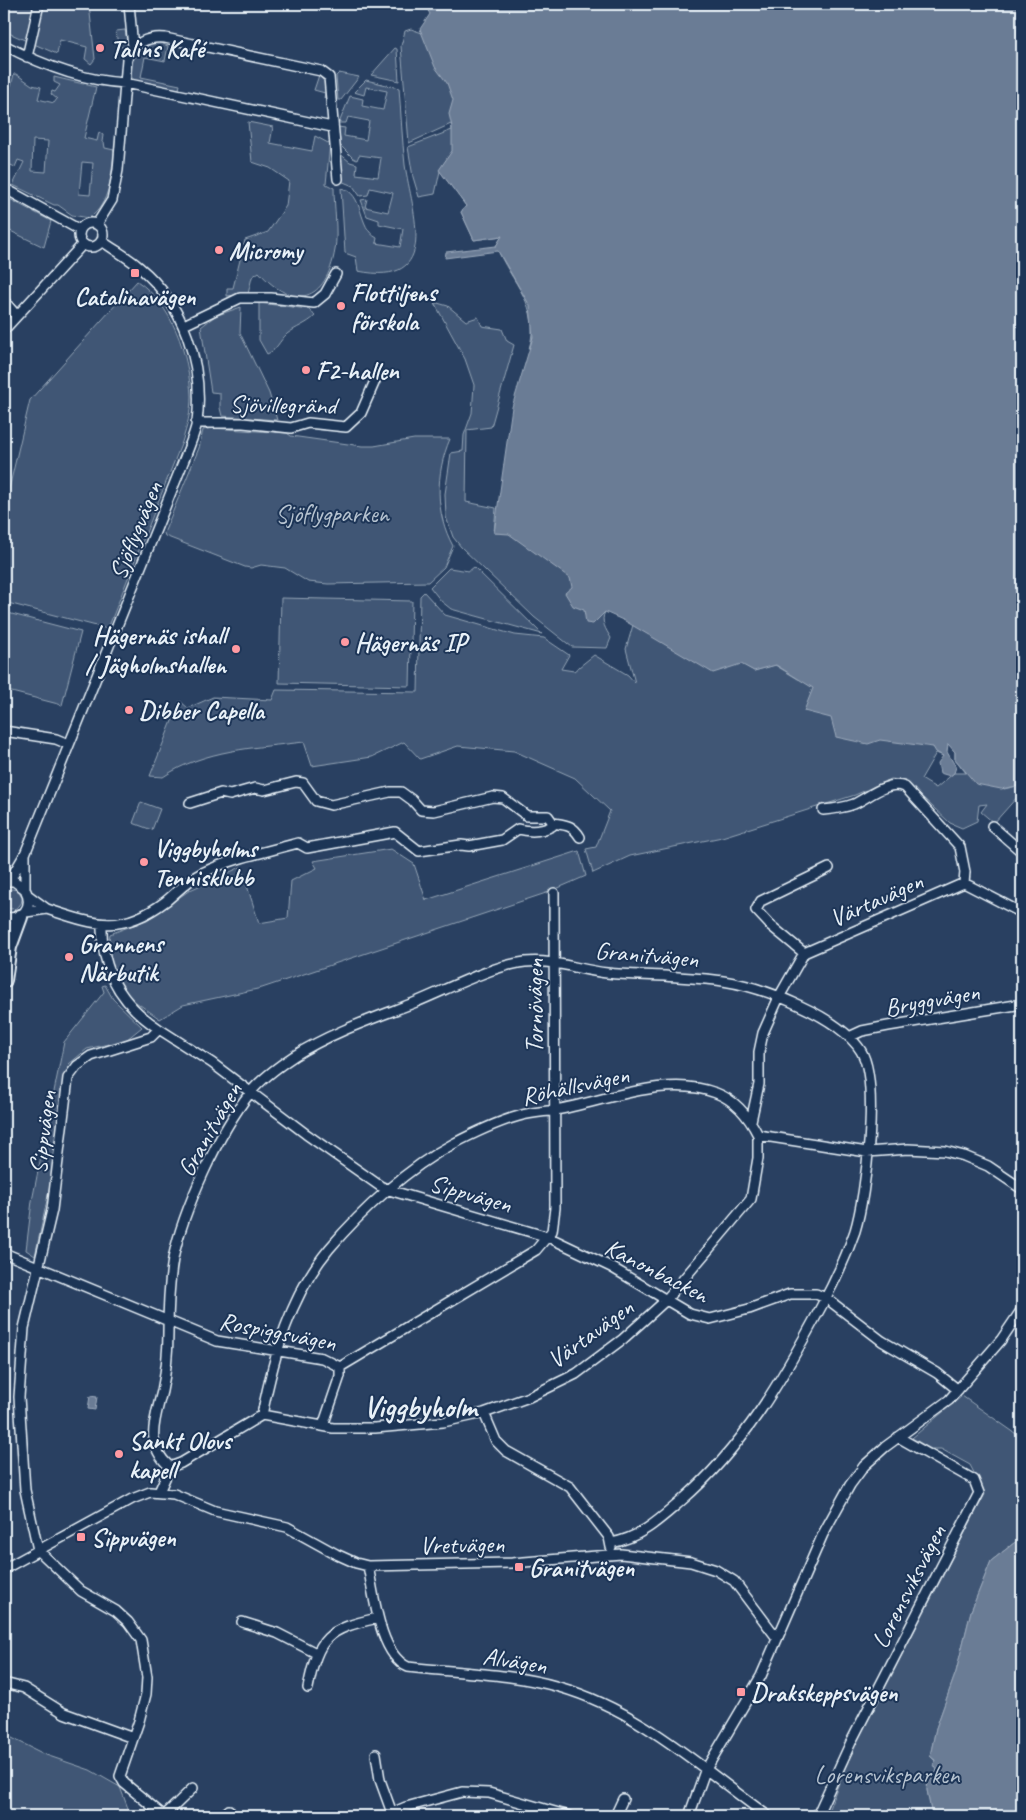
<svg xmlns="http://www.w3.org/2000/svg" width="1026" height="1820" font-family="Caveat,sans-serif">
	<rect width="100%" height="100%" fill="#294061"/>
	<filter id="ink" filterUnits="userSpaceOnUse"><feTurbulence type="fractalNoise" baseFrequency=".02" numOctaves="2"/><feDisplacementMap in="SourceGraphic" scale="10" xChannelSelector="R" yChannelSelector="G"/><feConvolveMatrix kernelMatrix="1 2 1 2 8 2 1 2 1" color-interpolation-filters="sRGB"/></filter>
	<g filter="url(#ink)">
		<path fill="#415774" stroke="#94a4b6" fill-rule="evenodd" d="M4,4h85l6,55 -4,5 -6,-5 2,-12 -27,-7 -3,14 -53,-23z
			M411,29l11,4 -2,-4 142,214 -33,106c13,-43 -18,-66 -33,-103l6,-10 -28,4 -13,-28 5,-6 -26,-35 -5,23 -16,3 -6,-20 -5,-30 44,-17 -1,-6 -42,19 -8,-97 4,-15z
			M125,30l3,16 -2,2 -8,-2 -2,-15z
			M158,42l10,4 -3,15 -20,-4 -4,20 39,8 -1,4 -43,-8 -5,-4c-2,-19 9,-30 27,-35z
			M395,48l2,1 2,32 -28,-6z
			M339,73l20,4 -18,23h-3l-2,-24z
			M14,74h2l16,11 9,2 -3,12 16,4 3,-4 -6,-5 1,-3 3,1 5,-7 -6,-3v-5l42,10 -12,51 13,3 2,-9 4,3 -1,7h2l1,6 9,2c-2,22 -4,55 -25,68l-17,-3 -14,-10h-4l-41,-20 11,-23 -6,-2 -3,7 -11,-5 5,-37h-5v-41l7,2zM33,140l15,1 -2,31 -14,-1zM82,162l11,1 -3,32 -11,-1z
			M319,75l8,10v10l-3,3 1,-5 -11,-3z
			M366,80l33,8c2,25 3,51 6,77 7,47 37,123 -47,106l-2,-14 -11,-4 -4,-65c24,5 16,40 36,50l-1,5 24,4 3,-18 -24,-5v-4l-12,-4 -6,-16 6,-1 -2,8 23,5 5,-19 -23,-5 -2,7 -8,1 -7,-10 -12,-5 -2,-28 11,9 7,2 -1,10 22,3 3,-19 -22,-3 -2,5 -4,-2 -14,-14 -1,-17 7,1 -1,8 22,4 3,-19 -21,-4 -2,6h-7l11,-27 13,3 -1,7 21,4 4,-19 -21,-4 -2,8 -10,-3z
			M248,122l25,5 -3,16 42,8 3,-15 15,8 -4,40 8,4c0,19 4,43 1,62 -9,52 -41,61 -76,22l-7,5 -4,17 -21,2v-8h6l12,-48 23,-8 18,-26 3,-25 -19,-13 -18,-6z
			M4,196l47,25 -7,26 -40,-19z
			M137,281c35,23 52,74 54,115 0,16 -4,31 -9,46l-75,189 -3,-3 -100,-26v-92l26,-110z
			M434,302l14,4 18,15 12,-4 4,9 20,3 5,12 7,4 -23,82 -24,3 -1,72 30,6 -2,25 35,-2 76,81c-5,9 1,18 6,26l-4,10 -35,-1 -38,-30 -73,-70 -8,-10 -7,-20 -1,-23 6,-41 12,-2 1,-16 8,-22 2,-28 -9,-26z
			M259,303l50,6 6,7c-8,8 -19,11 -28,18 -8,7 -10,16 -20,20l-8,-14z
			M241,307l-1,26 29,60 8,27 -55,-4 -2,-8v-15l-9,-1 -10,-65 14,-11z
			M212,428l75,5 4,3 71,10h12l40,-7h36c-15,35 -15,74 3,107l-9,21 -16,15 -100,2 -20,-2 -23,-14 -24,-3 -10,3 -6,-1 -80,-31 -1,-3 35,-85 4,-18z
			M474,567l68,67 -91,-25 -10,-8 -11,-14 19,-19 20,3z
			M424,592l21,23 70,20 29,3 25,17 -8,14 13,2 20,-16 34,20 7,8 -9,-34 7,-24 16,-17 105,63 21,-6 23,14 78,18 67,59 -7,-3 -15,26 15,9 18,-15h12l-11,-14v-7l-10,-13 59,50 18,-4v15l-4,-4 -24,27 -13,-11 6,-8 -8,1 -2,16 -15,7 -12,-5 -45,-42 -14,-2 -36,16 -133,42 -92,19 -37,17 -7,-24 10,-2 14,-36 -35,-33 -61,-27 -56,-5 -38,13 -16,-17 -32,15 -60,9 -8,-24c-49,6 -99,7 -141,35l-13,-1 30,-75 8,7 25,-11 59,3 4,-10 142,2 2,-96z
			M281,598l131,3 -2,85 -131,-3z
			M4,612l77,20 -19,73 -58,-15z
			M141,802l19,7 -8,21 -19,-7z
			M391,849l23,15 12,36 153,-49 7,25 -37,16 -287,96 -79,17 -23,14 -40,-28 -14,-34 4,-23 37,-14 43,-30 51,-23 18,56 29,-5 3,-37 26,-13 -4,-7z
			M2 899a10 10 0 1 1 20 0a10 10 0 1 1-20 0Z
			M105,985l8,14 29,28 -16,13 -39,9 -18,15 -7,27 -9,81 -18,84 -9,-6 6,-49 32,-159 40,-50 -2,-6z
			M962,1396l60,42v101l-8,4 -23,18 -20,50 -15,61 -20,56 -6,28 5,5 2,9 -3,8 -6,2 -1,10 5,26h-106l24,-61 135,-261 -15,-29 -29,-16h-10l-19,-11z
			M4,1734l42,21 44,15 30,17 9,24 6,5h-131z"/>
		<path fill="#6b7c95" stroke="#9dabbd" d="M424,4h598v781l-21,4 -25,-5 -21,-25v-7l-7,-8 -1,8 9,15 -2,6 -4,3 -10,-3 -2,-10 5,-7 -7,-4 -3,-5 -53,-7 -12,4 -32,-7 -5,-19 -27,-7 9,-23 -37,-23 -22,6 -13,-7 -28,9 -88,-52 -20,-9 -12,12 -7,-1 -2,-13 -11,-4 -8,-13 7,-6 -2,-9 -61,-44 -15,-1 18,-126 21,-70 -3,-31 -32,-55 -53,7 1,-6 50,-6 6,-10 -28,4 -13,-28 5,-6 -27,-36 13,-19v-24l-3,-13 4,-14 -6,-17 -12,-16 -15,-38 10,-15z
			M90,1396l7,1 -2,13 -7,-1z
			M1022,1539v277h-90l-5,-26 1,-10 6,-2 3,-8 -3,-5 1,-5 -5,-4 6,-28 20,-56 15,-61 20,-50 23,-18z"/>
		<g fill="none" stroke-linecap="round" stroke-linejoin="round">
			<defs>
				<path id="minor" d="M129,4l4,44
					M4,45c36,19 80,36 121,38l207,44
					M27,57l12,-53
					M4,188l76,42
					M79 235a12 12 0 1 1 24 0a12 12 0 1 1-24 0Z
					M97,224l15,-24 6,-30 9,-111c6,-16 21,-23 38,-21l156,33 8,6 9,102
					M4,301l12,14
					M184,325l56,-27h31l43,5 11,-9 11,-20
					M4,330l79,-86
					M196,423h47l48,5 17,-5 38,4 15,-14 14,-32
					M4,731l52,8 12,5
					M823,810c11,-1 21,-2 31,-6 15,-7 33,-24 51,-17l55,60 5,25 -1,11
					M553,823c13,2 20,2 27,14
					M992,826l30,26
					M4,882l8,-6 13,-22 161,-399c4,-11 9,-22 11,-33 7,-57 -13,-118 -58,-155 -11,-10 -25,-17 -37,-26
					M964,883l58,30
					M25,889v-35
					M47,909c49,16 74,26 119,-8 11,-9 23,-22 36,-28 30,-15 64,-21 96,-30l9,5 88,-16 24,19 42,-6 8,1 33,-6 16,-11c12,3 23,3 34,-3l1,-3 -5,-7h-21l-24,-18 -10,-1 -59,14 -13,-1 -9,-10 -11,-8h-11l-59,13 -15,-4 -13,-18 -7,-1 -32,8 -9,-2 -25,7 -9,-2 -31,10
					M26,912l21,-3 -19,-14
					M4,917c19,4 30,-10 21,-28l-11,-8h-8
					M102,925c-1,46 19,79 57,104
					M804,953l-34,-28 -14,-15 5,-9 68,-33
					M849,1037l13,-6 26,-5 134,-22
					M751,1121l8,-37v-32l4,-19 16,-36 25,-44 160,-70
					M4,1253l213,88 105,17 18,9
					M340,1367l196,-117 16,-19 3,-23 -1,-315
					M484,1413l12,28 10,10 64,36 39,50 2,10
					M262,1415c12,-60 28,-119 67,-166 33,-39 80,-82 124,-105 21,-11 44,-22 66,-28 13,-4 25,-4 37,-6 50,-9 111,-36 160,-17 19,7 33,24 42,42l109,17 41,-3 37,2 19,5 24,10 34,23
					M323,1426l17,-50v-9
					M170,1467c-26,-23 -15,-47 -8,-76 4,-19 6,-39 6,-58 0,-25 1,-50 5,-74 10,-49 46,-127 77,-166 11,-14 29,-27 44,-37 38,-24 81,-38 122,-54 32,-13 75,-36 109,-40 28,-3 54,8 82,11 19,2 39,2 58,3 19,2 39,2 58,5 40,6 116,35 138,70 19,31 5,144 -6,180 -9,26 -21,52 -34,76 -38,71 -78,141 -140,194 -22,19 -41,37 -70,42
					M159,1492l11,-25 11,-4 81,-48 71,13h42l68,-6 41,-9 45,-16 47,-23 47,-35 42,-38 86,-102 7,-41v-23
					M368,1566c6,28 11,88 40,101 51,6 102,6 151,20 81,23 142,81 209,129
					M4,1569l128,-70 18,-7 24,2 41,17 72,16 49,27 20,9 12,3 144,-3 109,-9 70,8 25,8 18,11 43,57
					M242,1622l35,11 39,20
					M4,1683l20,5 40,25 69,25
					M308,1688c10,-51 19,-59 70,-70
					M376,1754l4,26 12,33
					M164,1816l-40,-33 -4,-7 19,-55 7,-27 1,-17 -6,-37 -13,-18 -12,-11 -35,-20 -43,-41 -13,-60 -6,-93 5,-69 28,-118 16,-132 9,-12 14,-10 60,-19 8,-8 53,34 94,71 74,52 9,4 159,47 63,30 79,47 20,5 39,-10 41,-15h26l10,4 56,43 55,32 21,17
					M164,1816l29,-28
					M222,1816l7,-6
					M394,1816l-2,-3 14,-6 56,-15 27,1 80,23
					M615,1816l8,-17
					M689,1816l16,-45 56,-95 62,-142 27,-49 14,-19 21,-19 64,-47 52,-60 21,-31
					M817,1816l35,-76 127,-247 -5,-13 -76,-43"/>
				<path id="highway" d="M4,980l5,-33 11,-30"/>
			</defs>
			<use href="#minor" stroke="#e8f1f8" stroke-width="12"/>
			<use href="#highway" stroke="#e8f1f8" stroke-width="18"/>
			<use href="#minor" stroke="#1d3557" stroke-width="9"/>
			<use href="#highway" stroke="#1d3557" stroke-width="14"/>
		</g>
	</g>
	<g fill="#ff9aa2" stroke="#1d3557" stroke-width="2">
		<circle cx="100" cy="48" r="5"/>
		<circle cx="219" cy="250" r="5"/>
		<rect x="130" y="268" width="10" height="10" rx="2.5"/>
		<circle cx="341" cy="306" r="5"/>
		<circle cx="306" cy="370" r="5"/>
		<circle cx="345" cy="642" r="5"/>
		<circle cx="236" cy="649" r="5"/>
		<circle cx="129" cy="710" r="5"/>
		<circle cx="144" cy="862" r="5"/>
		<circle cx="69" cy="957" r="5"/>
		<circle cx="119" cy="1454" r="5"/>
		<rect x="76" y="1532" width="10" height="10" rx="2.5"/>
		<rect x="514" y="1562" width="10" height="10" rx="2.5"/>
		<rect x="736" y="1687" width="10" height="10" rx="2.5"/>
	</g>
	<g text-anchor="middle" stroke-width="4" stroke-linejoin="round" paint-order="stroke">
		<g font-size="25" font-weight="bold" fill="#e8f1f8" stroke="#1d3557" text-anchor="start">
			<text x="110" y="57">Talins Kafé</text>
			<text x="229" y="259">Micromy</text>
			<text x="351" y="301">Flottiljens<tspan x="351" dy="29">förskola</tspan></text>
			<text x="135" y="305" text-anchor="middle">Catalinavägen</text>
			<text x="316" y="379">F2-hallen</text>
			<text x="226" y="644" text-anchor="end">Hägernäs ishall<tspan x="226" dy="29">/ Jägholmshallen</tspan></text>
			<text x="355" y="651">Hägernäs IP</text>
			<text x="139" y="719">Dibber Capella</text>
			<text x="154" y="857">Viggbyholms<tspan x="154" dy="29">Tennisklubb</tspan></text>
			<text x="79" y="952">Grannens<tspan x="79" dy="29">Närbutik</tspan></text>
			<text x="129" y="1449">Sankt Olovs<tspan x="129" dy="29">kapell</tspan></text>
			<text x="91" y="1546">Sippvägen</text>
			<text x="529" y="1576">Granitvägen</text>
			<text x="751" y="1701">Drakskeppsvägen</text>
		</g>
		<g font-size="25" fill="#e8f1f8" stroke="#1d3557">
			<text transform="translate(283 404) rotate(1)" y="9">Sjövillegränd</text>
			<text transform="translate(135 530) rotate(-68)" y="9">Sjöflygvägen</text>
			<text transform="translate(876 899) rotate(-24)" y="9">Värtavägen</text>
			<text transform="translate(647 954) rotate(5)" y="9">Granitvägen</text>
			<text transform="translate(932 999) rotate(-10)" y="9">Bryggvägen</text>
			<text transform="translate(534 1006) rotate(-90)" y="9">Tornövägen</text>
			<text transform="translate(575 1085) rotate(-12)" y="9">Röhällsvägen</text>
			<text transform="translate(209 1129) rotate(-60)" y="9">Granitvägen</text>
			<text transform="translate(42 1132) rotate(-83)" y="9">Sippvägen</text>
			<text transform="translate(471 1193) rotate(16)" y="9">Sippvägen</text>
			<text transform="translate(657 1270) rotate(27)" y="9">Kanonbacken</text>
			<text transform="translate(278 1331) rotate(11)" y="9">Rospiggsvägen</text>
			<text transform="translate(590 1333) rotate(-36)" y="9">Värtavägen</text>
			<text transform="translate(462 1544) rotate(-1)" y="9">Vretvägen</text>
			<text transform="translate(908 1586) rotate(-63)" y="9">Lorensviksvägen</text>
			<text transform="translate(515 1660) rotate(9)" y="9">Alvägen</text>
		</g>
		<g font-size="25" fill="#b6c3d0" stroke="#1d3557">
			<text x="332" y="522">Sjöflygparken</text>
			<text x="887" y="1783">Lorensviksparken</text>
		</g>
		<g font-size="30" font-weight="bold" fill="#e8f1f8" stroke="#1d3557">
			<text x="420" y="1417">Viggbyholm</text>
		</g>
	</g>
	<rect width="1026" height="1820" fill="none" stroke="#1d3557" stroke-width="20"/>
	<rect x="10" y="10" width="1006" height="1800" fill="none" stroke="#e8f1f8" stroke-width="2" filter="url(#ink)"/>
</svg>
